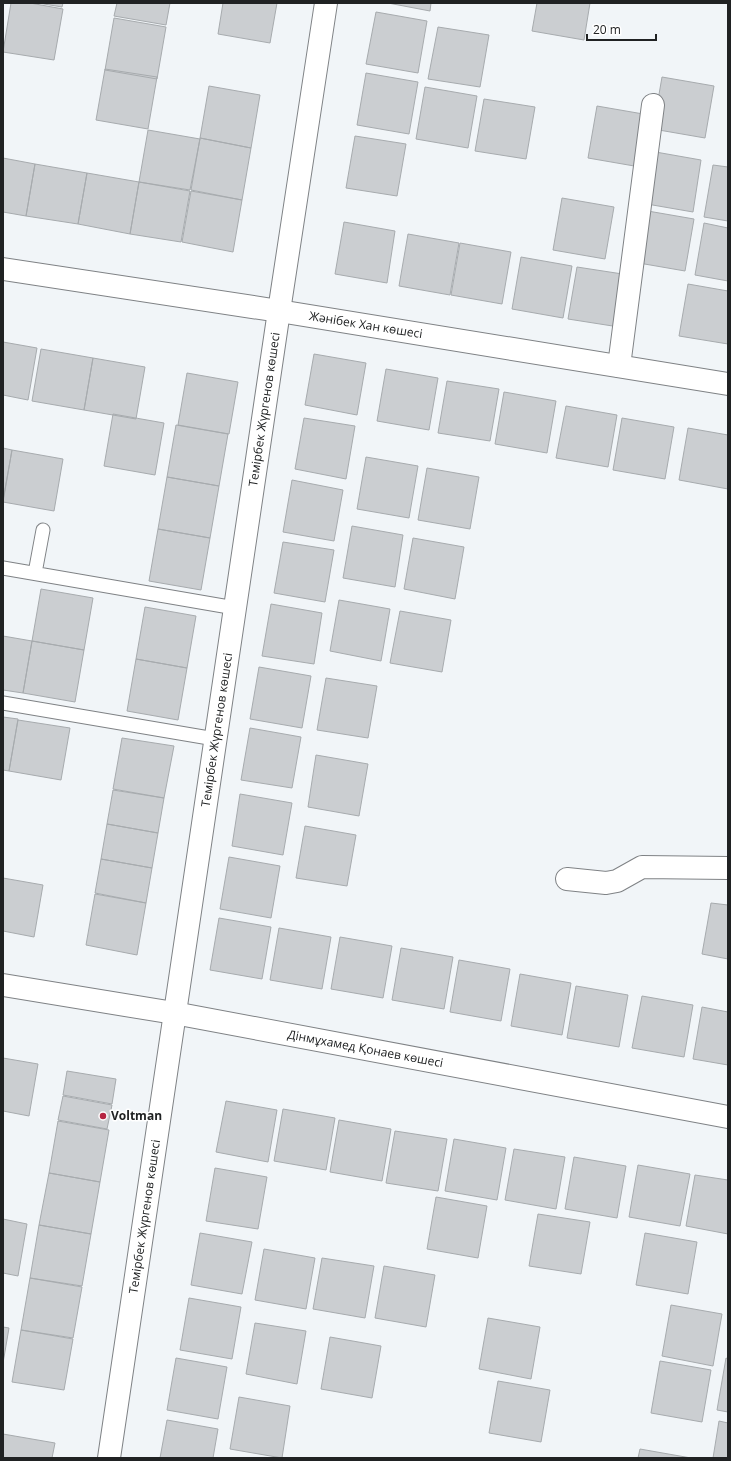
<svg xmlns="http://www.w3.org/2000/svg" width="731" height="1461" font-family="'Open Sans',sans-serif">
	<rect width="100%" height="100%" fill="#f1f5f8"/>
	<path fill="#cbced1" stroke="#a7abae" d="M11,3h19l33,6 -9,51 -51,-8z
		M38,3h25l-1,4z
		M117,3h53l-4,22 -52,-9z
		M223,3h54l-7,40 -52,-9z
		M388,3h43l-1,8z
		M537,3h53l-6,37 -52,-9z
		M376,12l51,9 -9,52 -52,-9z
		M114,18l52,9 -9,52 -52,-9z
		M438,27l51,8 -9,52 -52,-8z
		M105,69l52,8 -9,52 -52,-9z
		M366,73l52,9 -9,52 -52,-9z
		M662,77l52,9 -9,52 -52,-9z
		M209,86l51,9 -9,53 -51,-10z
		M425,87l52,9 -9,52 -52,-9z
		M484,99l51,8 -9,52 -51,-8z
		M597,106l52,9 -9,52 -52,-9z
		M148,130l52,9 -10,51 -51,-8z
		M355,136l51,8 -9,52 -51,-8z
		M200,138l51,10 -9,52 -51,-10z
		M650,151l51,9 -8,52 -52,-9z
		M3,158l32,6 -9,52 -23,-4z
		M35,164l52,9 -9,51 -52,-8z
		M713,165l15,2v54l-24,-4z
		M87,173l52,9 -9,52 -52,-10z
		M139,182l51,9 -9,51 -51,-8z
		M191,191l51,9 -9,52 -51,-10z
		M562,198l52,9 -9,52 -52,-9z
		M642,210l52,9 -9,52 -52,-9z
		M344,222l51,9 -8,52 -52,-9z
		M704,223l24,5v53l-33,-6z
		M408,234l51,9 -9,52 -51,-9z
		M460,243l51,9 -9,52 -51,-9z
		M521,257l51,9 -9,52 -51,-9z
		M577,267l52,8 -10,52 -51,-8z
		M688,284l40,7v53l-49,-8z
		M3,342l34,6 -9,52 -25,-5z
		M41,349l52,9 -9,52 -52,-9z
		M314,354l52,9 -9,52 -52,-10z
		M93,358l52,9 -9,52 -52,-9z
		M386,369l52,9 -9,52 -52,-9z
		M187,373l51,9 -9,52 -51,-9z
		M447,381l52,8 -9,52 -52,-8z
		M504,392l52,9 -9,52 -52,-9z
		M566,406l51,9 -9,52 -52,-9z
		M113,414l51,9 -9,52 -51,-9z
		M304,418l51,8 -9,53 -51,-10z
		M622,418l52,9 -9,52 -52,-9z
		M176,425l52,9 -9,52 -52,-9z
		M688,428l40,7v54l-49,-9z
		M3,448l9,2 -9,50z
		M12,450l51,9 -9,52 -51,-9z
		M366,457l52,9 -9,52 -52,-9z
		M427,468l52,9 -9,52 -52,-9z
		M167,477l52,9 -9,52 -52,-9z
		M292,480l51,10 -9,51 -51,-9z
		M352,526l51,9 -8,52 -52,-9z
		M158,529l52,9 -9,52 -52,-9z
		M413,538l51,9 -9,52 -51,-10z
		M283,542l51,8 -9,52 -51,-9z
		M41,589l52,9 -9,52 -52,-9z
		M339,600l51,9 -9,52 -51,-10z
		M271,604l51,9 -8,51 -52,-8z
		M145,607l51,9 -9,52 -51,-9z
		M400,611l51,9 -9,52 -52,-9z
		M3,636l29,5 -9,52 -20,-3z
		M32,641l52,9 -9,52 -52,-9z
		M136,659l51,9 -9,52 -51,-9z
		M259,667l52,9 -9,52 -52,-9z
		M326,678l51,8 -9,52 -51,-8z
		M3,717l15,2 -9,52 -6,-1z
		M18,720l52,8 -9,52 -52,-9z
		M250,728l51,9 -9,51 -51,-8z
		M122,738l52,8 -10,52 -51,-9z
		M316,755l52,9 -9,52 -51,-9z
		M113,790l51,8 -6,35 -51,-9z
		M240,794l52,9 -9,52 -51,-9z
		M107,824l51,9 -6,35 -51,-9z
		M305,826l51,9 -9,51 -51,-8z
		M229,857l51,9 -9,52 -51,-9z
		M101,859l51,9 -6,35 -51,-10z
		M3,878l40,7 -9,52 -31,-6z
		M95,894l51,9 -9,52 -51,-10z
		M711,903l17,2v54l-26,-5z
		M219,918l52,9 -9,52 -52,-9z
		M279,928l52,9 -9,52 -52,-9z
		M340,937l52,9 -9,52 -52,-9z
		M401,948l52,9 -9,52 -52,-9z
		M459,960l51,9 -9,52 -51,-9z
		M520,974l51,9 -9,52 -51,-9z
		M576,986l52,9 -9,52 -52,-9z
		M642,996l51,9 -9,52 -52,-9z
		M702,1007l26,5v53l-35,-6z
		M3,1058l35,6 -9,52 -26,-5z
		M67,1071l49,8 -4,25 -49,-9z
		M63,1096l49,9 -5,24 -49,-9z
		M226,1101l51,9 -9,52 -52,-10z
		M283,1109l52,9 -9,52 -52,-9z
		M339,1120l52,9 -9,52 -52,-9z
		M58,1121l51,9 -9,52 -51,-9z
		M395,1131l52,8 -9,52 -52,-8z
		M454,1139l52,9 -9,52 -52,-9z
		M514,1149l51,8 -9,52 -51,-9z
		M574,1157l52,9 -9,52 -52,-9z
		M638,1165l52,9 -10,52 -51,-9z
		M215,1168l52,9 -9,52 -52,-8z
		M49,1173l51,9 -9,52 -52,-9z
		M695,1175l33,5v54l-42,-8z
		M436,1197l51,9 -9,52 -51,-9z
		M538,1214l52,8 -9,52 -52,-8z
		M3,1219l24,5 -9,52 -15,-3z
		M39,1225l52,9 -9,52 -52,-8z
		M200,1233l52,9 -10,52 -51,-9z
		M645,1233l52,9 -9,52 -52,-9z
		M264,1249l51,9 -9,51 -51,-9z
		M322,1258l52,8 -9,52 -52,-9z
		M384,1266l51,9 -9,52 -51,-9z
		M30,1278l52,9 -9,51 -52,-8z
		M189,1298l52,9 -9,52 -52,-9z
		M671,1305l51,9 -9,52 -51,-10z
		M488,1318l52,9 -9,52 -52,-10z
		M255,1323l51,8 -9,53 -51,-10z
		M3,1327l6,1 -6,35z
		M21,1330l52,9 -9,51 -52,-8z
		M330,1337l51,9 -9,52 -51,-9z
		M176,1358l51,9 -9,52 -51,-9z
		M726,1358l2,1v53l-11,-2z
		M660,1361l51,9 -9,52 -51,-9z
		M498,1381l52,9 -9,52 -52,-9z
		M239,1397l51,9 -8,52 -52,-9z
		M167,1420l51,9 -5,29h-53z
		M719,1421l9,2v35h-15z
		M3,1434l52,9 -3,15h-49z
		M640,1449l51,9h-53z"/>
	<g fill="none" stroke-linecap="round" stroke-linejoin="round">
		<defs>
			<path id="lane" d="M3,568l232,40
				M35,573l8,-43
				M3,703l212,36"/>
			<g id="street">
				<path id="s1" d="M3,269l276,42 449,73"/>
				<path d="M619,366l34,-261"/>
				<path d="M567,879l39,4 11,-2 25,-14 86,1"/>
				<path id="s2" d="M109,1458l170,-1147 47,-308"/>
			</g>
			<g id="secondary">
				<path id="s3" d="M3,985l171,28 554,104"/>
			</g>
		</defs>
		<use href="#lane" stroke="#7f8285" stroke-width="15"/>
		<use href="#street" stroke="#7f8285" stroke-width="24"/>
		<use href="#secondary" stroke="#7f8285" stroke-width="24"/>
		<use href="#lane" stroke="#fff" stroke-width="13"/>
		<use href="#street" stroke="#fff" stroke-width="22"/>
		<use href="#secondary" stroke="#fff" stroke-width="22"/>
	</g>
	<circle fill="#b62442" stroke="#fff" stroke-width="1.5" cx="103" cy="1116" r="4"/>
	<g text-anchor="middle" stroke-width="3" stroke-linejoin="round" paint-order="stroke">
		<g font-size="12" fill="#202223" stroke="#fff">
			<text dy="4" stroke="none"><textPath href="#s1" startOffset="367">Жәнібек Хан көшесі</textPath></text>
			<text dy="4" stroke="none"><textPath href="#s2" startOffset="1060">Темірбек Жүргенов көшесі</textPath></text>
			<text dy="4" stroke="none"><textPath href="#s2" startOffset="736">Темірбек Жүргенов көшесі</textPath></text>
			<text dy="4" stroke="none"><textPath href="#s3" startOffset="368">Дінмұхамед Қонаев көшесі</textPath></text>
			<text dy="4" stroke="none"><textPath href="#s2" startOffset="244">Темірбек Жүргенов көшесі</textPath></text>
		</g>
		<g font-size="12" font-weight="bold" fill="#202223" stroke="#fff" text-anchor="start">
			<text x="111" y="1120">Voltman</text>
		</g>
	</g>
	<rect width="731" height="1461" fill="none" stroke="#202223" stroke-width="8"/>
	<path d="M587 34v6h69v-6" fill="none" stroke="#202223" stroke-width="2"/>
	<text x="593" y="34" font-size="12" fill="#202223" stroke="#ffffff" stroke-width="3" paint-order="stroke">20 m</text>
</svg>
